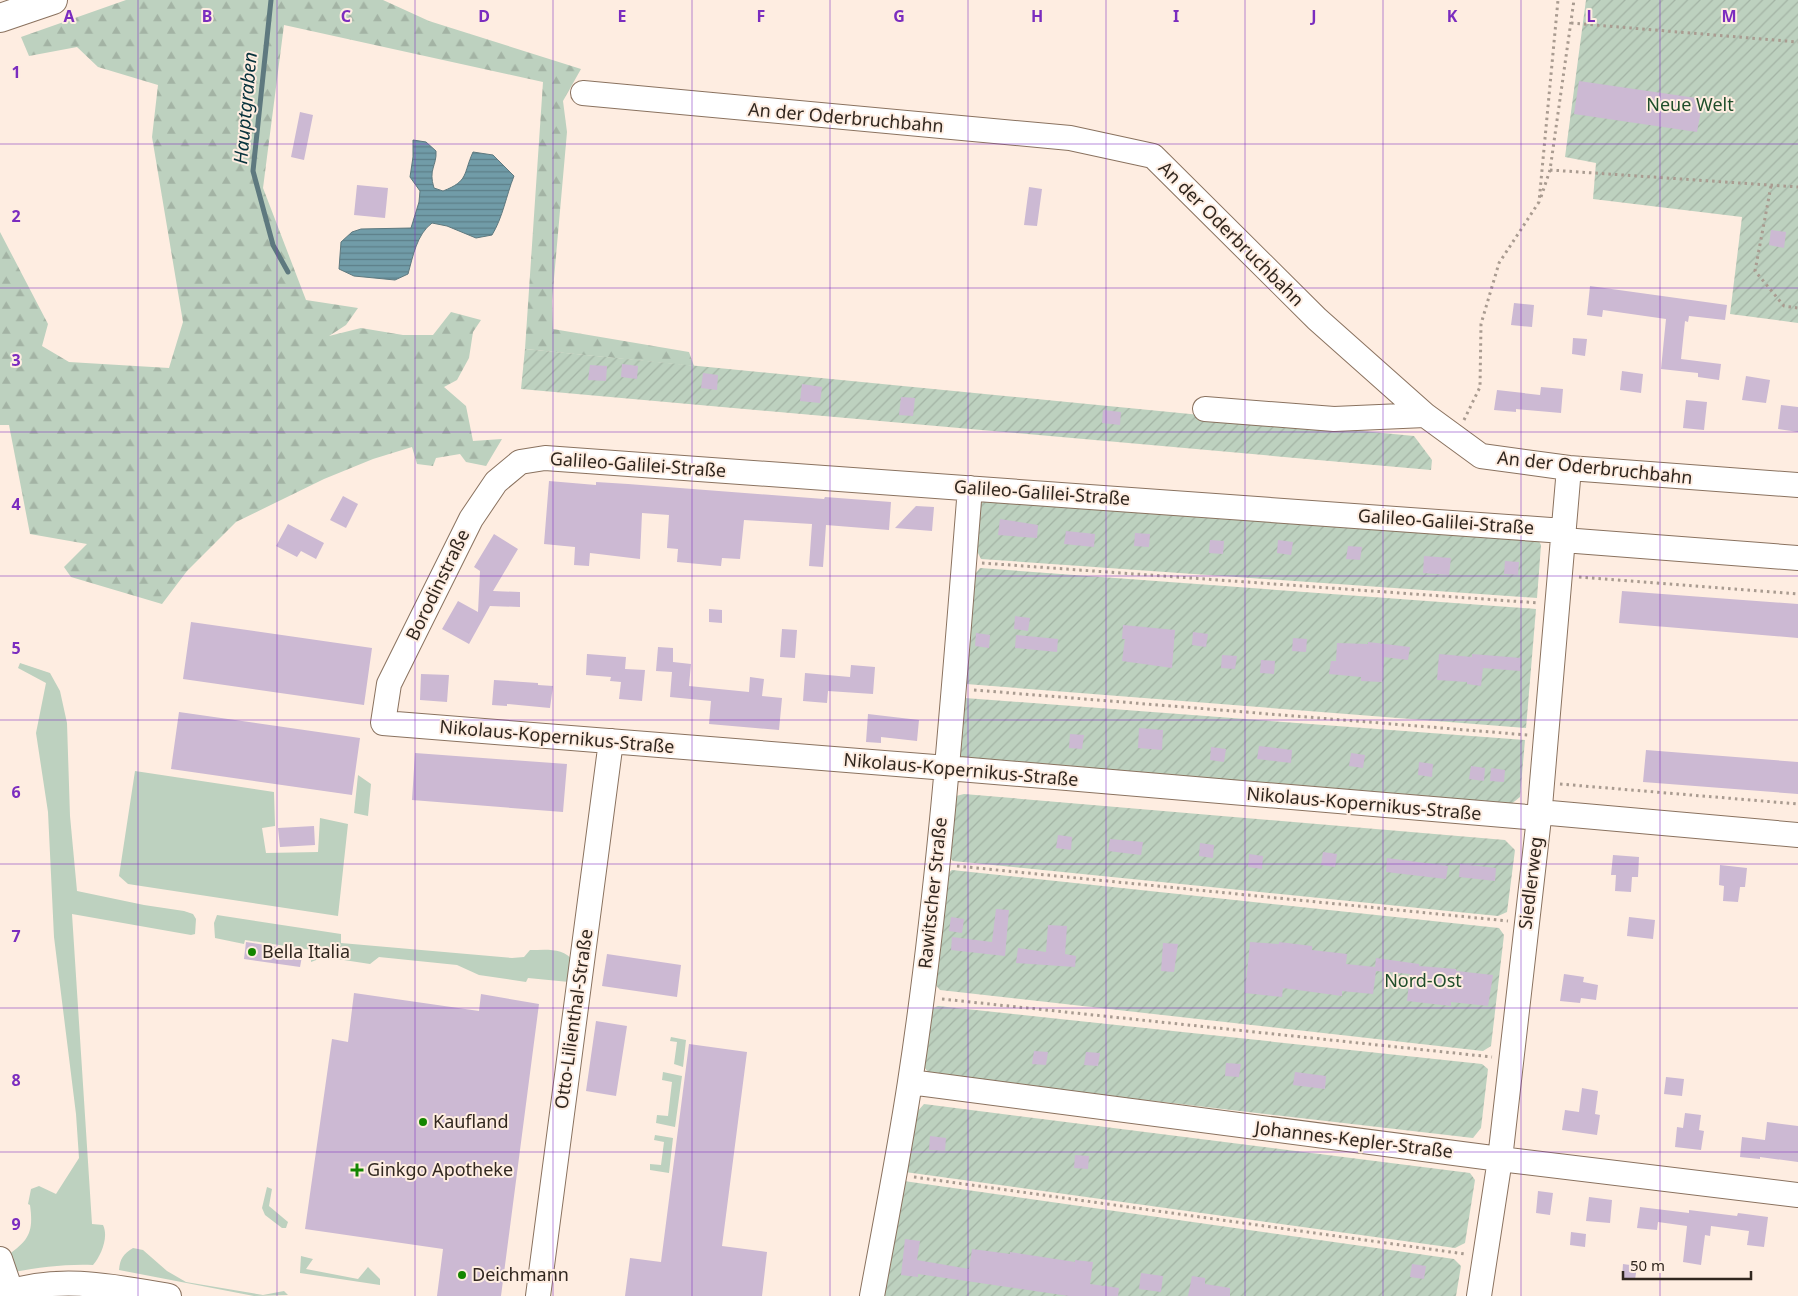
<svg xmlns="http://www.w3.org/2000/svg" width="1798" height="1296" font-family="'Noto Sans',sans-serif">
	<defs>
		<pattern id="forest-firs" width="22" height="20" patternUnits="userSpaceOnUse" patternTransform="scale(1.25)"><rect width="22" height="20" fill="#bdd1bf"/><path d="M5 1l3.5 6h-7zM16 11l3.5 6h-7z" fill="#a3b3a4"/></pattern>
		<pattern id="garden-furrows" width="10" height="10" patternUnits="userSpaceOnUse" patternTransform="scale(1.25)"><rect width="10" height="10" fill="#bdd1bf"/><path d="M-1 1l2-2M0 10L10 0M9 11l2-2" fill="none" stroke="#a3b3a4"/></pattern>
		<pattern id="water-rules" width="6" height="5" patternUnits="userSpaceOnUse" patternTransform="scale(1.25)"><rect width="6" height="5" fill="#719ca8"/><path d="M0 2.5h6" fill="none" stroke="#5d7f88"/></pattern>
	</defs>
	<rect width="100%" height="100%" fill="#feede1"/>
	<path fill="#bdd1bf" d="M20,663l30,10 10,18 7,32 3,93 7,75 67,14 40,6 9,3 3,5 -1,15 -4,1 -119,-21 20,310 11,1c6,12 -2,31 -10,40 -27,-1 -52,2 -79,7l-9,-15c23,-16 29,-23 25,-52l-2,-1 3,-15 8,-3 17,8 23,-36 -3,-44 -22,-177 -6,-125 -12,-79 10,-50 -28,-15z
		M135,771l139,21 1,34 -13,2 4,25 52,-1 2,-34 28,6 -10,92 -210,-32 -9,-8z
		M358,775l13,9 -3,32 -14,-3z
		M217,915l124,19v9l171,15 12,-1 6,-7c15,0 34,-3 43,11l-4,21 -41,-4 -2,4 -47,-7 -22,-10 -78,-8 -9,7 -46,-7 -13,5 1,-12 -67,-10 -1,4 -29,-6 -1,-15z
		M671,1037l15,3 -3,27 -9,-3 3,-22 -7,-1z
		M663,1072l19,4 -7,51 -19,-4 1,-8 11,1 4,-34 -10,-2z
		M655,1135l18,3 -4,35 -19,-3v-6l11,1 3,-23 -10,-2z
		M267,1187l5,2 -3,17 19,16 -2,6h-4l-17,-13 -3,-7z
		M133,1248l10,2 24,21 19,11 77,13 21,-4 4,4 -34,1 -135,-26c1,-11 4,-16 14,-22z
		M301,1256l12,3 -7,10 52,10 10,-12 12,12v6l-80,-12z"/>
	<path fill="url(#forest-firs)" d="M126,0h257l46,21 152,48 -18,32 4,31 -15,169 1,28 136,23 5,14 -169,-17 18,-267 -259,-57 -21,163 43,112 52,8 -12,17 -17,11 32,-8 42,7h30l18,-23 30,8 -8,12 -4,26 -12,22 -13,7 22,19 7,35 29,-2 -16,27 -20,-4 -6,-8 -24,4 -3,8 -16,-2 -5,-17 -39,12 -49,20 -88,43 -49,49 -25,33 -91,-27 -7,-10 23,-23 -57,-10 -21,-109h-9v-193l48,92 -6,22 27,16 100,6 14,-46 -31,-185 6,-52 -60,-18 -21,-20 -48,9 -8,-19z"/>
	<path fill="url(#garden-furrows)" d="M1586,0h212v323l-68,-9 12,-97 -149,-18 3,-36 -31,-6z
		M525,349l889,87 18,24 -1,10 -910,-81z
		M987,496l548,38 6,11 -4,53 -556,-39 -4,-8 4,-47z
		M980,568l556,41 -10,119 -560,-44 9,-110z
		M965,698l560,42 -5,57 -10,8 -551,-48z
		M964,794l541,46 10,10 -8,62 -9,4 -545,-55 -5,-5 8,-60z
		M952,870l547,58 5,7 -13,111 -8,5 -543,-61 -7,-8 13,-107z
		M938,1006l544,58 6,5 -7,59 -8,10 -543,-63 -8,-11 7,-54z
		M924,1104l546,69 5,7 -10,63 -10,5 -550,-76 11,-59z
		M904,1181l550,78 7,7 -5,30h-573z"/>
	<path fill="url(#water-rules)" stroke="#5e797f" d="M413,140l13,2 10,9c1,15 -8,18 -2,37l9,3c26,-10 20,-17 30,-39l20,3 21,21c-8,20 -11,41 -22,59l-16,3 -29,-12 -15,-3c-15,11 -19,33 -24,51l-13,6 -41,-4 -15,-7 2,-27 11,-10 9,-3 50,-1 8,-26 1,-11 -10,-14 3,-20z"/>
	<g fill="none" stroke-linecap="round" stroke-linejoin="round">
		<path stroke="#5e797f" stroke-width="5" d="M271,0l-18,171 20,74 15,27"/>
	</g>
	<path fill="#ccb9d3" d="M1579,81l124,18 -6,33 -123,-18z
		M300,112l13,3 -9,45 -13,-3z
		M357,185l31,3 -3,30 -31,-3z
		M1029,187l13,2 -5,37 -13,-1z
		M1771,230l15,2 -2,16 -15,-3z
		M1590,286l137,19 -2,15 -36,-4 -1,6 -3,-1 -4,38 40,5 -2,16 -21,-3v-4l-37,-4 5,-50 -63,-9 -1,7 -15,-2z
		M1514,303l20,2 -2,22 -21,-2z
		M1573,338l14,1 -2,17 -13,-2z
		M622,364l16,2 -1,13 -16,-2z
		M590,365l17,1 -1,15 -18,-1z
		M1622,371l21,3 -2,19 -21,-3z
		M703,373l15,2 -1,15 -16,-2z
		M1746,376l24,4 -4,23 -24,-3z
		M802,384l20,3 -2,16 -20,-2z
		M1541,387l22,2 -2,24 -45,-4v3l-22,-2 3,-20 43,5z
		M901,397l14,1 -2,18 -14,-1z
		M1686,400l21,2 -3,28 -21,-2z
		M1781,405l17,2v25l-20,-3z
		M1103,410l18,2 -1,13 -18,-2z
		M549,481l47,4v-3l32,2 196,15 1,-2 66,5 -2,28 -63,-5 -3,42 -14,-1 3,-42 -68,-4 -4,39 -18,-1 -1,8 -44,-4 1,-13 -11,-1 2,-33 -27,-2 -2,46 -50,-6 -1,13 -15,-1 1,-18 -31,-3z
		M343,496l15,8 -12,24 -16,-8z
		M916,506l18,1 -2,24 -37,-3z
		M1000,519l38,6 -1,13 -39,-3z
		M288,524l36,19 -8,16 -15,-8 -4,6 -21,-11z
		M1066,531l29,3 -1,13 -30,-3z
		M1135,533l15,1 -1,13 -15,-1z
		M494,534l24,15 -25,42 27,1v15l-30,-1 -21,38 -27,-15 16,-28 20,11 2,-41 -6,-4z
		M1210,540l14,1 -1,13 -14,-1z
		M1278,540l15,2 -2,13 -14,-2z
		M1348,546l14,1 -2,13 -14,-1z
		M1424,556l27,2 -2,17 -26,-2z
		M1505,561l14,1 -1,13 -14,-1z
		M1622,591l176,13v34l-179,-15z
		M709,609l13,1v13l-13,-1z
		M1015,616l15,2 -2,13 -14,-2z
		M191,622l181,26 -8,57 -181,-26z
		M1123,625l52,5 -3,38 -50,-7 3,-22h-3z
		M782,629l15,1 -2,28 -15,-1z
		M1193,632l15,2 -2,13 -14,-2z
		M976,633l14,2 -1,13 -14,-2z
		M1016,635l42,4 -1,13 -42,-4z
		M1293,638l14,1 -1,13 -14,-1z
		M1368,642l42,5 -2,13 -24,-3 -2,25 -21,-1v-4l-32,-3 2,-13h5l1,-18 31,1z
		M658,647l15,1v14l18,2 -2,22 60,6 1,-15 14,2 -2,17 20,2 -3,32 -70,-6 2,-23 -41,-4 2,-25 -16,-1z
		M587,654l39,3 -1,12 20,1 -3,31 -23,-2 2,-17 -11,-1 1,-4 -25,-2z
		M1439,654l33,3v-3l49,4 -1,13 -37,-3 -2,18 -14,-2v-2l-30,-2z
		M1222,655l15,1 -2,13 -14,-1z
		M1261,660l14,1 -1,13 -14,-1z
		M851,665l24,2 -2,27 -45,-3 -1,12 -24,-2 2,-28 45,4z
		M421,674l28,1 -2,27 -27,-2z
		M494,680l44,3v2l15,1 -3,22 -43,-4v2l-15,-1z
		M179,712l181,26 -8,57 -181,-26z
		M868,714l51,6 -2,21 -36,-4v6l-15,-1z
		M1139,728l24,2 -1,20 -24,-2z
		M1070,734l14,1 -2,14 -13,-1z
		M1259,746l33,4 -1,13 -34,-4z
		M1211,747l15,2 -2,13 -14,-2z
		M1646,750l152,12v32l-155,-12z
		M415,753l152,11 -4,48 -151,-12z
		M1351,753l14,2 -2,13 -14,-2z
		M1419,762l14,2 -1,13 -14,-2z
		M1471,766l14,2 -1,13 -15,-2z
		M1491,768l14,2 -1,12 -14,-1z
		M314,826l1,19 -35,2 -2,-19z
		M1058,835l14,2 -1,13 -15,-2z
		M1110,839l33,3 -2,13 -33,-4z
		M1200,843l14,2 -1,13 -14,-2z
		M1323,852l14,2 -2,13 -14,-2z
		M1249,854l14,2 -1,13 -14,-2z
		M1613,855l26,2 -1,20h-6l-1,15 -16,-1 1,-16h-5z
		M1387,858l61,8 -2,13 -60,-7z
		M1460,864l36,4 -1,13 -36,-4z
		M1720,865l27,3 -2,19h-5l-2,15 -15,-1 1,-15 -5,-1z
		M996,909l13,1 -4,46 -54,-6 1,-13 40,5z
		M951,917l13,2 -2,14 -13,-2z
		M1629,917l26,3 -2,19 -26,-3z
		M1048,925l19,1 -2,28 11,2 -1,11 -59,-4 2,-15 28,4z
		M246,942l57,9 -3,16 -56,-8z
		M1250,942l29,2v-2l33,4v4l35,4 -1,10 29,3 1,-9 43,6v2l37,3v2l37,4 -5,31 -37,-4v4l-44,-5 3,-27 -34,-3 -3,23 -31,-3v5l-59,-8 -1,9 -37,-4z
		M1163,943l15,1 -4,28 -13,-1z
		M607,954l74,11 -4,32 -75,-11z
		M1564,974l20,3 -1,5 15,3 -2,15 -15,-2 -1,5 -20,-2z
		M354,993l125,18 2,-17 58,10 -38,292h-64l6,-47 -138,-20 27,-190 16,3z
		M596,1021l31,5 -11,70 -30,-5z
		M689,1044l58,8 -25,194 45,6 -5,44h-137l5,-38 31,4z
		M1034,1051l14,1 -2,13 -14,-1z
		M1086,1052l14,1 -2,13 -14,-1z
		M1226,1063l15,1 -2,13 -14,-1z
		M1295,1072l31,4 -1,13 -32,-4z
		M1666,1077l18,2 -2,17 -18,-2z
		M1582,1088l16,3 -3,23 5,1 -3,20 -35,-5 3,-20 14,2z
		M1685,1113l16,2 -2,15 5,1 -3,19 -26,-3 2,-20 6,1z
		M1767,1122l31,4v36l-38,-5v2l-20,-2 2,-20 23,3z
		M930,1136l16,2 -1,13 -16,-1z
		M1075,1155l14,1 -1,13 -14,-1z
		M1538,1191l15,2 -3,22 -14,-2z
		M1589,1197l23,3 -2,23 -24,-2z
		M1640,1207l49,6v-3l48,6 1,-3 30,4 -4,30 -17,-2 2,-14 -38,-5 -1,10 -5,-1 -4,30 -18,-3 4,-36 -29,-4 -1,8 -20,-2z
		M1571,1232l15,2 -1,13 -15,-2z
		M905,1239l15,2 -3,19 52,9 3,-20 38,5v-2l65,10v-2l18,2 -3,22 29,4 -1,8h-49l-151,-22v3l-17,-2z
		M1412,1264l14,2 -2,13 -14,-2z
		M1623,1264l14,2 -2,14 -13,-1z
		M1141,1273l22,3 -2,16 -22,-3z
		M1192,1276l13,2v6l25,4v8h-42z"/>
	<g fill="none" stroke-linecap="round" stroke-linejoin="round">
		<defs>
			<path id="minor" d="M583,93l487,45 83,18 164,163 108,96 56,41 88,12 229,17
				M1205,409l129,10 91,-4
				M1563,540l235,18
				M1539,812l259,23
				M1539,818l-592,-50 -564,-45 6,-39 82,-165 25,-37 24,-20 25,-4 1019,73
				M910,1082l590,77 298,36
				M0,1259l11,32
				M0,1295c55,-21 113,-9 169,1
				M538,1296l73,-555
				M872,1296c13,-71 27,-142 38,-214 30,-196 44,-396 60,-594
				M1479,1296l21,-137 39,-341 30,-350"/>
			<path id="major" d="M0,18l53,-18"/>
		</defs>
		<use href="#minor" stroke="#8a725f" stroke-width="26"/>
		<use href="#major" stroke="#8a725f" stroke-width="30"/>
		<path stroke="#a99b90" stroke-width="3" stroke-dasharray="2.5 4" stroke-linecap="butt" d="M1571,23l227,19
			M1550,170l248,17
			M1771,186l-16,85 29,35 14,2
			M1541,197l9,-27 24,-170
			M1464,420l16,-33 1,-63 18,-61 40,-61 19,-202
			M982,563l557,40
			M1579,577l219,17
			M974,690l554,45
			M1560,784l238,20
			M957,866l551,55
			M942,999l550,58
			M914,1177l551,77"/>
		<use href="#minor" stroke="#fff" stroke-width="24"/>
		<use href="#major" stroke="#fff" stroke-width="28"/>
	</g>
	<path fill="none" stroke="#7b2cbf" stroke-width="1" stroke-opacity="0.55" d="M138,0v1296M277,0v1296M415,0v1296M553,0v1296M692,0v1296M830,0v1296M968,0v1296M1106,0v1296M1245,0v1296M1383,0v1296M1521,0v1296M1660,0v1296M0,144h1798M0,288h1798M0,432h1798M0,576h1798M0,720h1798M0,864h1798M0,1008h1798M0,1152h1798"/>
	<g fill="#148600" stroke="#feede1" stroke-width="2">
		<circle cx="252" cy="952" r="5"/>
		<circle cx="423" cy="1122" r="5"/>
		<path d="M354.5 1162.5h5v5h5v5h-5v5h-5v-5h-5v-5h5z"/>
		<circle cx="462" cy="1275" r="5"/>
	</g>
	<g text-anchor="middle" stroke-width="4" stroke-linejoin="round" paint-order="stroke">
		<g font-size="18" fill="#1f4e2a" stroke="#feede1">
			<text x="1690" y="111">Neue Welt</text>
			<text x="1423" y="987">Nord-Ost</text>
		</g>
		<g font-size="18" fill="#31271f" stroke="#feede1">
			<text transform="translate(846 118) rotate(5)" y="6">An der Oderbruchbahn</text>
			<text transform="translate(1231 234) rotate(45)" y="6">An der Oderbruchbahn</text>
			<text transform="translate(638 465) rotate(4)" y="6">Galileo-Galilei-Straße</text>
			<text transform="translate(1595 468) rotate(6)" y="6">An der Oderbruchbahn</text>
			<text transform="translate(1042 493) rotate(4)" y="6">Galileo-Galilei-Straße</text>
			<text transform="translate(1446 522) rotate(4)" y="6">Galileo-Galilei-Straße</text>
			<text transform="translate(438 585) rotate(-64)" y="6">Borodinstraße</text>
			<text transform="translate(557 737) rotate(5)" y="6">Nikolaus-Kopernikus-Straße</text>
			<text transform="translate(961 770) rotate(5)" y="6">Nikolaus-Kopernikus-Straße</text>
			<text transform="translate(1364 804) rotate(5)" y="6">Nikolaus-Kopernikus-Straße</text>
			<text transform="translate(1531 883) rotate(-83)" y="6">Siedlerweg</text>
			<text transform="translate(933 893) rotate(-84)" y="6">Rawitscher Straße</text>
			<text transform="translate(574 1019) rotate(-82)" y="6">Otto-Lilienthal-Straße</text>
			<text transform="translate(1354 1140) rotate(7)" y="6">Johannes-Kepler-Straße</text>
		</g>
		<g font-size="18" fill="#31271f" stroke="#feede1" text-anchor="start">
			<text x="262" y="958">Bella Italia</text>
			<text x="433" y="1128">Kaufland</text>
			<text x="367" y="1176">Ginkgo Apotheke</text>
			<text x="472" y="1281">Deichmann</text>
		</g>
		<g font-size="19" font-style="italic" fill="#07323c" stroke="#feede1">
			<text transform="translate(245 108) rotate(-85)" y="7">Hauptgraben</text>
		</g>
	</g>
	<g font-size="16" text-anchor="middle" font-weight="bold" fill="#7b2cbf" stroke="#feede1" stroke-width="4" stroke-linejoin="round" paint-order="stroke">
		<text x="69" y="22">A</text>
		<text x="207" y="22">B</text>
		<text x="346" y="22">C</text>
		<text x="484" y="22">D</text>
		<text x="622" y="22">E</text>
		<text x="761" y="22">F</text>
		<text x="899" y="22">G</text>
		<text x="1037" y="22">H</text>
		<text x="1176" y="22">I</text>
		<text x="1314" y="22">J</text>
		<text x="1452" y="22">K</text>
		<text x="1591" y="22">L</text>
		<text x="1729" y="22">M</text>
		<text x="16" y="78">1</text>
		<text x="16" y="222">2</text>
		<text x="16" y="366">3</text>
		<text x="16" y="510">4</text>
		<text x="16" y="654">5</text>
		<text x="16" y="798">6</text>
		<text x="16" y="942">7</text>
		<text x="16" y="1086">8</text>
		<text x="16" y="1230">9</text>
	</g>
	<path d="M1623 1271v8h128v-8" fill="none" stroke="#31271f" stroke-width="2.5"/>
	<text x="1630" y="1271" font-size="15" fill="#31271f" stroke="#feede1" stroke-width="4" paint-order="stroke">50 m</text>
</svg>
